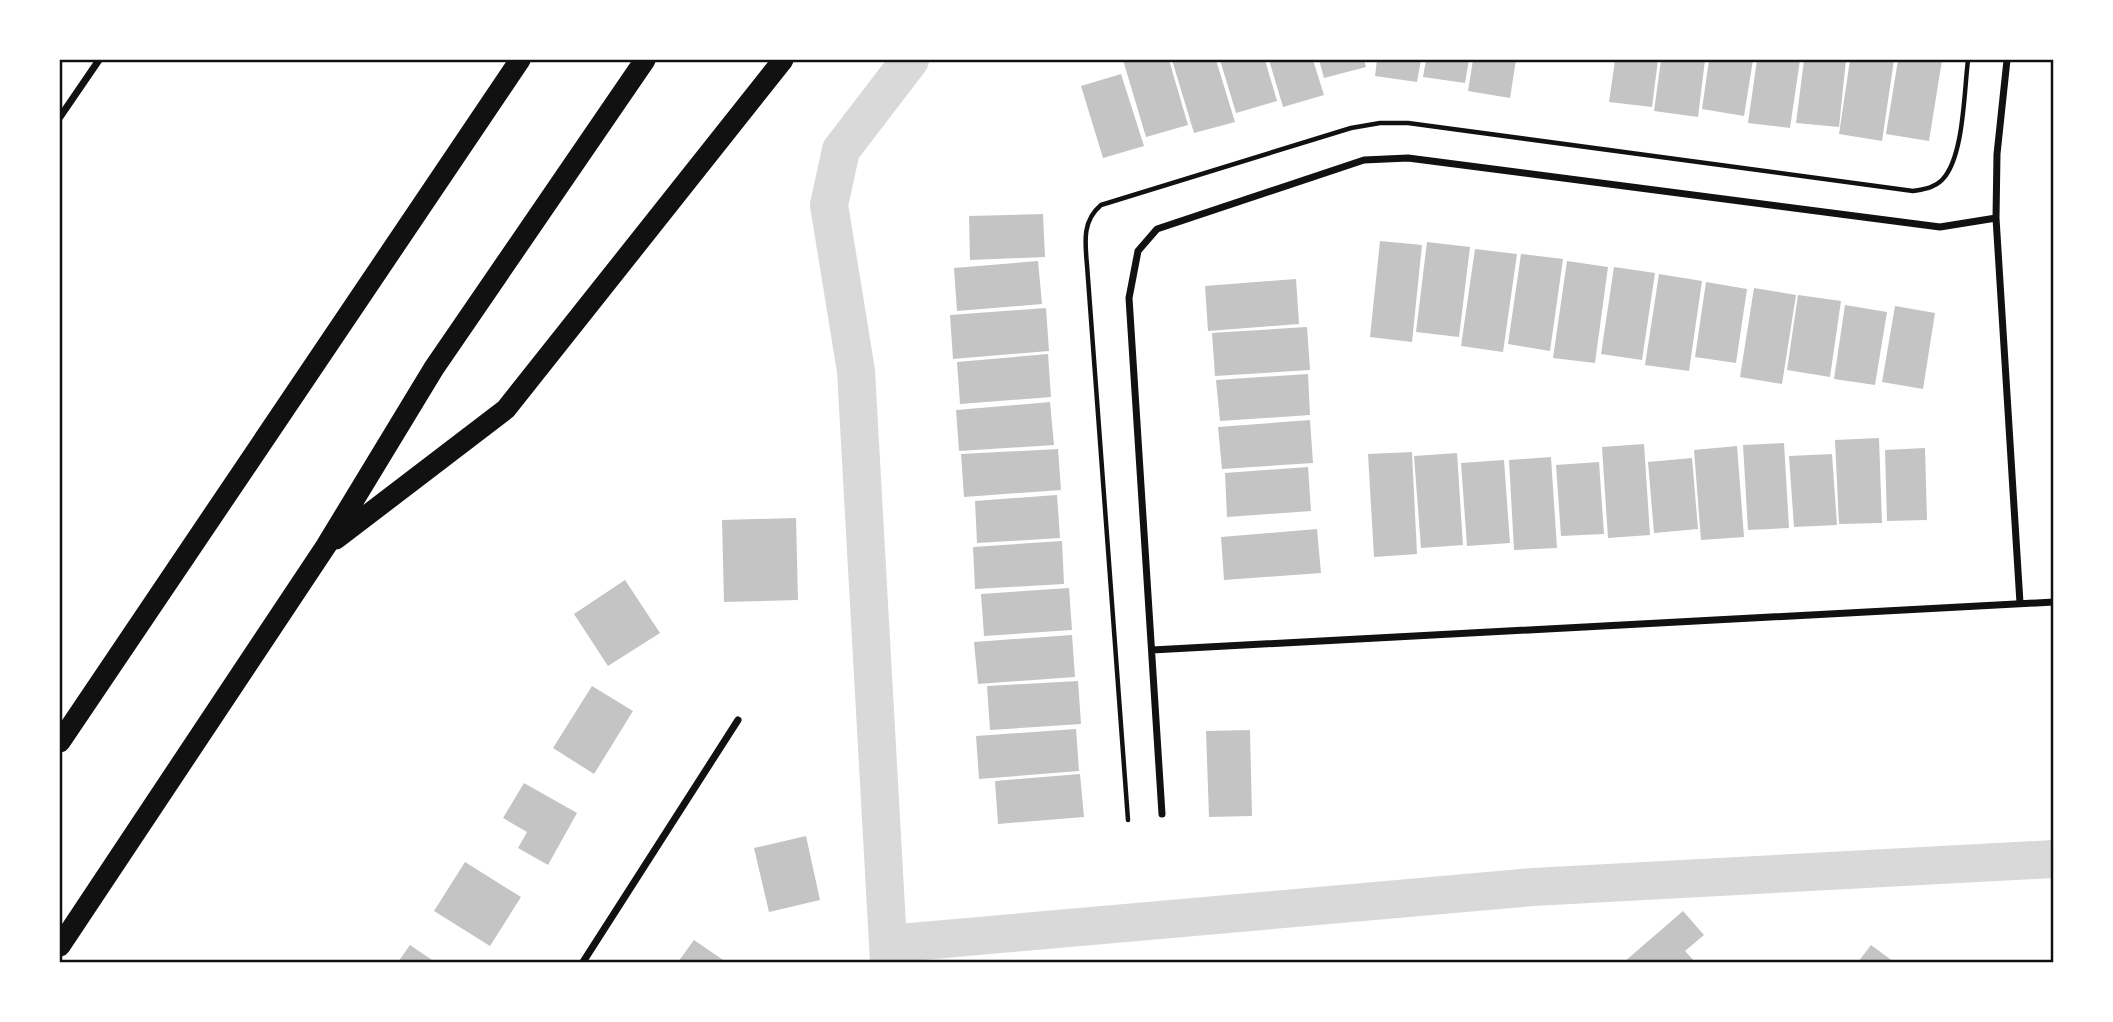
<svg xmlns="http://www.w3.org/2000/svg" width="2113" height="1022" font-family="Ubuntu,sans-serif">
	<rect width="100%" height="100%" fill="#fff"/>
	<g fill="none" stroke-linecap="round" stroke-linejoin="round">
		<path stroke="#d9d9d9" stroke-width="38" d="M888,944l645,-57 521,-28
			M889,962l-33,-591 -27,-166 12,-55 69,-90"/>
	</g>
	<path fill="#c4c4c4" d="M1123,60h46l19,65 -42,12z
		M1172,60h44l19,62 -41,11z
		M1220,60h45l12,41 -41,12z
		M1269,60h44l11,35 -41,12z
		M1319,60h45l2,7 -42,11z
		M1377,60h44l-4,22 -42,-6z
		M1426,60h43l-4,23 -42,-6z
		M1473,60h43l-6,38 -42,-7z
		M1615,60h43l-6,47 -43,-5z
		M1661,60h44l-7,57 -44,-6z
		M1709,60h44l-9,56 -42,-7z
		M1757,60h43l-10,68 -42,-5z
		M1804,60h42l-7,67 -43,-4z
		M1850,60h44l-12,81 -43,-7z
		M1898,60h44l-13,81 -43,-7z
		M1121,74l23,72 -41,12 -22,-72z
		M1043,214l2,43 -75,3 -1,-44z
		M1380,241l42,4 -10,97 -42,-5z
		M1427,242l43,5 -11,90 -43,-5z
		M1475,249l42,5 -14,98 -42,-6z
		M1521,254l42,5 -13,92 -42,-7z
		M1038,261l4,43 -85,7 -3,-43z
		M1567,261l41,6 -13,96 -42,-5z
		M1614,267l41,6 -13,87 -41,-6z
		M1659,274l43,7 -13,90 -44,-6z
		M1296,279l3,45 -91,7 -3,-45z
		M1706,282l41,7 -11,74 -41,-6z
		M1754,288l42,7 -14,89 -42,-7z
		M1798,295l43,6 -11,76 -43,-7z
		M1845,305l42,7 -12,73 -41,-6z
		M1895,306l40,7 -12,76 -41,-7z
		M1046,308l3,43 -96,8 -3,-44z
		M1307,327l3,43 -95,6 -3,-43z
		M1048,354l3,43 -91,7 -3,-42z
		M1308,374l2,41 -90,6 -4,-41z
		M1050,402l4,43 -95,6 -3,-41z
		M1310,420l3,43 -91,6 -4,-42z
		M1879,438l3,85 -43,1 -4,-84z
		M1784,443l5,85 -41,2 -5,-85z
		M1644,444l6,91 -42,3 -6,-91z
		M1737,446l7,91 -43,3 -7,-90z
		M1925,448l2,72 -40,1 -2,-71z
		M1058,449l3,41 -97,7 -3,-43z
		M1412,452l5,102 -43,3 -6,-103z
		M1457,453l6,92 -42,3 -7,-92z
		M1832,454l5,71 -43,2 -5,-71z
		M1551,457l6,91 -43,2 -5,-90z
		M1692,458l6,71 -44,4 -6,-71z
		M1504,460l6,83 -43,3 -6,-83z
		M1599,462l5,72 -43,2 -5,-71z
		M1308,467l3,44 -84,6 -2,-44z
		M1057,495l3,43 -83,5 -2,-42z
		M796,518l2,82 -74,2 -2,-82z
		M1317,529l4,44 -97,7 -3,-43z
		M1062,541l2,43 -89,5 -2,-42z
		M625,580l35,53 -52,33 -34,-52z
		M1069,588l3,42 -88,6 -3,-42z
		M1072,635l3,42 -97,7 -4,-42z
		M1078,681l3,43 -91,6 -3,-44z
		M592,686l41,25 -39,63 -41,-26z
		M1076,729l3,42 -100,8 -3,-43z
		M1250,730l2,86 -43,1 -3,-86z
		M1080,774l4,43 -86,7 -3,-43z
		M524,783l53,30 -29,52 -30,-17 9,-16 -24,-14z
		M806,836l14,64 -51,12 -15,-64z
		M465,862l56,35 -31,49 -56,-35z
		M1683,911l21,24 -19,16 10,11h-71z
		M694,940l32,22h-48z
		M410,945l25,17h-37z
		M1871,945l23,17h-36z"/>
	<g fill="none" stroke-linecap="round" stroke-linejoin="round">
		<path stroke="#111" stroke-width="4.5" d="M1128,820l-41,-555c-2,-23 -5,-44 14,-60l250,-77 29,-5h28l505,68c11,-2 21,-3 29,-11 22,-22 22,-89 26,-120"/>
		<path stroke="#111" stroke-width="7" d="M2007,60l-10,94 -1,64 24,385
			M60,117l39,-57
			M1152,650l902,-48
			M1162,814l-33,-516 9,-47 19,-22 207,-69 44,-2 532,69 56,-9
			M583,962l155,-242"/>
		<path stroke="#111" stroke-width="21" d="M336,539l170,-130 277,-349
			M60,742l460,-682
			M60,946l266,-400 108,-178 211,-308"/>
	</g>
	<rect width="2113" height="1022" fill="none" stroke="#ffffff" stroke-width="122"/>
	<rect x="61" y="61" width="1991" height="900" fill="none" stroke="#111" stroke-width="2.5"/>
</svg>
